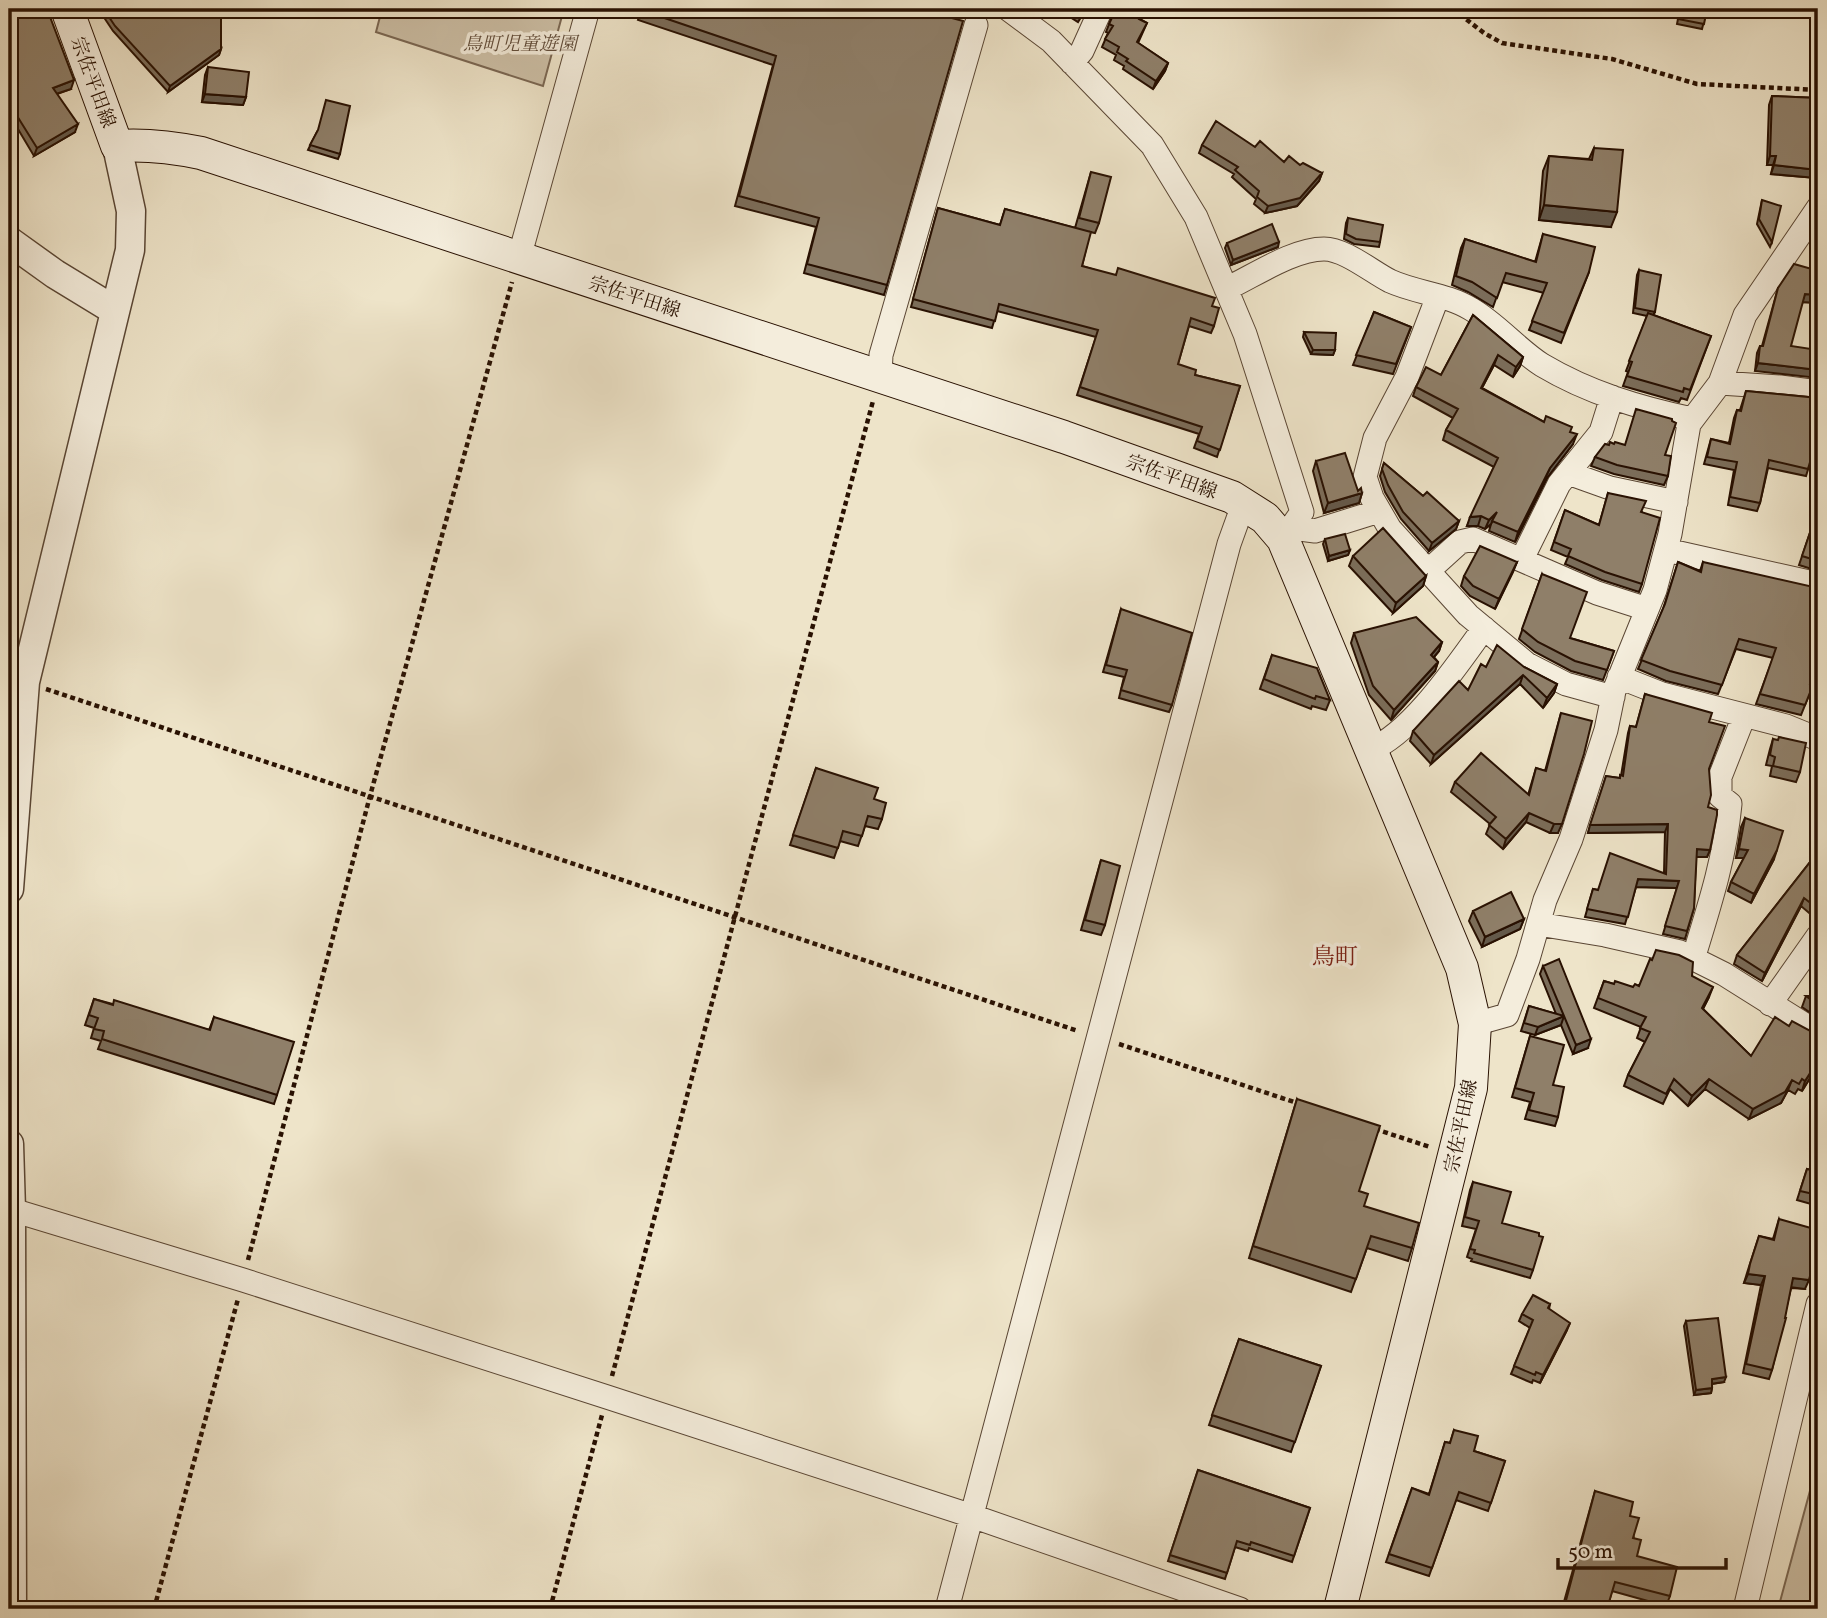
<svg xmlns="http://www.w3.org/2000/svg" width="1827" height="1618" font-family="Vollkorn,'Noto Serif JP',serif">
	<rect width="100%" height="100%" fill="#eee4c9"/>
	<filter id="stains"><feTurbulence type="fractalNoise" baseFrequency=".00286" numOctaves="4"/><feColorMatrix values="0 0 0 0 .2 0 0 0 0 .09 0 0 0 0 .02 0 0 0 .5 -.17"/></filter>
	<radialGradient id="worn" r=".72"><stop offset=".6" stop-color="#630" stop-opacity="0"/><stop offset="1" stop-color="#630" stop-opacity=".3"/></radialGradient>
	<path fill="#cdc0a7" stroke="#7b6854" stroke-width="2" d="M382,9h160l20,7 -19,70 -167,-54z
		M1814,1476l4,1v132h-40z"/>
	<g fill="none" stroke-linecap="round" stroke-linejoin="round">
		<defs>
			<path id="minor" d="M1008,9l43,32 101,104 44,72 49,117 57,178 -19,27
				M1072,63l10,-12 19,-42
				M519,258l69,-249
				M1226,289c28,-13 67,-40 98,-40 21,0 48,23 66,32 26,12 57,13 81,28 26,15 46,40 71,56 47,28 98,43 150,54
				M1438,296l-31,81 -32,61 -10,39 7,21 18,31 78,86 59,49 39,20 47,13
				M880,376l1,-21 95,-330
				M1720,383l60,4 38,5
				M1568,473l42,15 66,14
				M1292,528l23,3 64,-20
				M1666,550l152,34
				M1522,559l37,-75 42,-52 11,-35
				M1428,571l32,-29 13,-3 124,54 50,16
				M1619,677l43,17 124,32 32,13
				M1370,750c42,-17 87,-85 114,-122
				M1538,924l67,11 75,17 44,22 94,59
				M1693,959c16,-52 32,-101 37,-155l-10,-8v-19l24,-61
				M1770,1004l48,-68
				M1475,1024l32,-9 21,-56 17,-59 26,-61 35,-109 8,-39 41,-101 15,-56 19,-110 31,-41 25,-68 73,-107
				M9,1209l234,71 364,117 365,119 268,93
				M947,1609l282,-1065 14,-39
				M1745,1609l73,-305"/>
			<path id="tertiary" d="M9,241l46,33 59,36
				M9,889l16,-207 105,-432 1,-39 -14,-65
				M9,1144l2,66 1,399"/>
			<path id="secondary" d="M67,9l50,137c29,-2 55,1 84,7l863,284 168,60 33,21 18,21 179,429 13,56 -4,64 -131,521"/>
		</defs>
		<use href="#minor" stroke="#5a4634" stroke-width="25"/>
		<use href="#tertiary" stroke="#5a4634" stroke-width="31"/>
		<use href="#secondary" stroke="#291102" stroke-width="34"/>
		<path stroke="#291102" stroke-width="4.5" stroke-dasharray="5 3.5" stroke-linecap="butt" d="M1453,9l31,24 18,10 110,16 85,25 121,6
			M46,689l1032,342
			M1119,1044l181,60
			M1375,1129l55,18
			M248,1260l122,-464 142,-514
			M612,1376l261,-975
			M154,1609l84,-310
			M550,1609l52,-194"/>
		<use href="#minor" stroke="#f4eddc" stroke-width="23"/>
		<use href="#tertiary" stroke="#f4eddc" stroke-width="28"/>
		<use href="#secondary" stroke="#f4eddc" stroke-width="32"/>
	</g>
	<path fill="#7b6d5a" stroke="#291102" stroke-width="2" d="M9,9l62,80 -14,5 18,38 -41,24 -25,-42z
		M642,9h277l-32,276 -3,10 -80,-22 12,-46 -81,-21 38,-141 -135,-45z
		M1049,9h37l-8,13 -16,-10 -2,4z
		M1115,9h30l-5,10 7,4 -9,20 30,20 -3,8 -12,18 -30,-20 1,-3 -10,-6 2,-5 -14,-8 6,-14 -2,-1z
		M1680,9h27l-5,20 -25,-5z
		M105,11l116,38 -2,6 -51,37 -55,-61 -10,-15z
		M208,67l38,30 -3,8 -41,-3 3,-27z
		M1772,96l46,2v74l-2,6 -45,-4 2,-9h-6l2,-60z
		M317,132l23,22 -2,5 -30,-9z
		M1202,145l53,2 29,15 16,3 22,8 -3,8 -22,25 -32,7 -11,-9 2,-5 -24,-22 2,-3 -35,-21z
		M1594,148l17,79 -72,-7 4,-49 6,-15 40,3z
		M1091,172l8,51 -4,10 -5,-1 -8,34 130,40 2,20 -3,7 -22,-7 -11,38 17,11 45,11 -23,71 -23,-9 5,-14 -122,-39 19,-58 -99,-26 -5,17 -81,-21 27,-99 62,17 5,-16 70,19z
		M1762,200l10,42 -2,5 -13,-23z
		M1348,218l32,24 -1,5 -25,-3 -10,-5 2,-16z
		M1543,234l46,38 -28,71 -32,-13 15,-37 -42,-11 -9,25 -25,-15 -16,-7 9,-37 4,-9 70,23z
		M1227,243l51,4 -47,18 -6,-17z
		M1814,261l4,42 -15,-1 -48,69 2,-18 3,-7h2l16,-58 33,-19z
		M1639,270l16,42 -2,3 58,21 -24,64 -6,-2 -2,4 -56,-16 5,-14 -2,-1 21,-55 -14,-3 4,-38z
		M1374,312l37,15 -18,47 -40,-9z
		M1473,315l50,42 -3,9 -7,11 -19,-12 -12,23 62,34 26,10 3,12 -26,34 -32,64 -26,-11 2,-7 -6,5 -7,-3h-11l27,-59 -51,-27 3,-10 7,-12 -40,-22 3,-9 25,-12z
		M1304,332l31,18 -2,5 -22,-1 -8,-17z
		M1746,391l72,7v51l-2,5 -3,-1 -7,23 -38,-8 -8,35 -3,8 -29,-6 6,-35 -30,-6 7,-25 18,4 5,-25 3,-8h3z
		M1614,444l11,1 40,10 3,21 -4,9 -50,-11 -23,-8 4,-9 14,-12z
		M1316,461l42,30 4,2 -3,10 -35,10 -11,-42z
		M1384,463l39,33 36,25 -3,8 -27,22 -28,-32 -16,-27 -5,-16z
		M1608,493l34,19v72l-3,8 -37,-12 -37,-16 3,-7 -17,-7 14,-40 34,15z
		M1818,509v62l-19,-6z
		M1325,539l25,11 -2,5 -20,6 -5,-17z
		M1353,556l73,20 -3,10 -30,27 -44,-47z
		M1517,562l-22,47 -25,-13 -9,-10 3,-10z
		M1678,562l22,9 3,-9 107,122 3,1 -12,30 -45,-11 17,-46 -37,-9 -18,45 -52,-13 -28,-12 25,-60z
		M1542,574l28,64 44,13 -11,29 -32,-9 -36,-19 -16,-13z
		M1121,609l51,96 -3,7 -50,-14 5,-21 -21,-5z
		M1354,633l88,9 -3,9 -5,6 4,5 -3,9 -44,49 -22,-25 -18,-52z
		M1272,655l58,45 -4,10 -14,-4 -1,3 -51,-20z
		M1524,667l33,17 -3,9 -11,15 -23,-24 -89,80 -21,-23 3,-10 55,-41z
		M1645,694l64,28 -1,85 2,43 -3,7h-11l-2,51 -9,31 -22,-5 14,-46 -41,-1 -11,37 -40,-7 8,-28 5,1 66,-17 1,-41 -77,1 18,-57 13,2 2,-2 7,-43 2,-7 6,1z
		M1561,713l-3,120h-8l-24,-11 -23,27 -17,-15 4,-10 -39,-32 4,-10 73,13 8,-27 9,3z
		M1773,739l27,33 -4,10 -26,-6 2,-10 -6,-1 4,-16z
		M816,768l58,31 8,20 -4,10 -13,-3 -7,20 -18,-5 -6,17 -44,-13z
		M1745,818l29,41 -23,44 -23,-12 3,-9 13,-24h-8l5,-31z
		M1818,852v60l-4,5 -13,-11 -39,75 -28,-17 3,-9z
		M1101,860l4,65 -4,10 -20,-5z
		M1473,911l51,8 -4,10 -38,18 -13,-26z
		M1818,955v18l-6,-5z
		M1543,966l45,82 -15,6 -12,-29 -26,10 -14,-4 8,-25 27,8 -16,-40z
		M1692,976l17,21 -6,12 48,47 38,-30 29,9v39l-4,6 -4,-2 -8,13 -4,-2 -3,5 -7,-4 -7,13 -32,16 -44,-30 -17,17 -18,-17 -7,15 -39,-18 4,-11 17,-33 -8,-4 4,-11 -47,-19 10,-27 10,3 19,3z
		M1818,981v37l-16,-11 4,-11h4z
		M94,999l115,31 5,-13 63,78 -3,9 -176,-55 3,-8 -10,-3 3,-10 -9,-3z
		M1530,1036l23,49 5,32 -3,9 -30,-7 5,-17 -18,-5z
		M1297,1099l67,107 48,42 -4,13 -41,-13 -16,44 -102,-34z
		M1818,1149v57l-21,-6 10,-31 4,1z
		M1473,1182l29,41 31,47 -3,8 -59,-17 1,-2 -5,-2 9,-28 -14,-3 8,-36z
		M1779,1219l26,70 -14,-1 -19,82 -3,9 -26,-6 18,-88 -17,-2 3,-10 12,-37 14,3z
		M1550,1304l-1,5 18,21 -27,53 -7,-3 -1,3 -21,-9 19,-46 -11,-7 3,-7z
		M1686,1321l38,61 -12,2v4l-1,5 -17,2 -10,-69z
		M1239,1339l82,27 -30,86 -82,-27z
		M1454,1430l20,21 31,10 -17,50 -32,-11 -27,76 -43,-14 26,-74 17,6 16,-52 5,1z
		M1198,1470l112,38 -18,54 -43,-14 -1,3 -13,-4 -10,32 -57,-18z
		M1595,1491l35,25 7,40 33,40 -4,10 -54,-15 -5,18h-45z"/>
	<path fill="#64594a" stroke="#291102" stroke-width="2" d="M221,49l-2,6 -51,37 2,-6z
		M1168,63l-3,8 -12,18 3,-8z
		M74,80l-3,9 -21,7 3,-8z
		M205,94l41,3 -3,8 -41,-3z
		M78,124l-3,8 -41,24 3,-8z
		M1770,156h6l-3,9h-6z
		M1774,165l44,5v2l-2,6 -45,-4z
		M1322,173l-3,8 -22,25 -32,7 3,-7z
		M1544,205l73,7 -6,15 -72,-7z
		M1279,242l-1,5 -47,18 2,-5z
		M1805,294l13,1v8l-16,-1z
		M1313,350h22l-2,5 -22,-1z
		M1498,355l-4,10 -17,32 4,-9z
		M1523,357l-3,9 -7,11 3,-10z
		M1758,363l60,7v8l-63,-7z
		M1577,434l-4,10 -26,34 -32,64 3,-10 32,-64z
		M1362,493l-3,10 -35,10 4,-10z
		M1497,512l-6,12 -6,5 4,-9z
		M1481,516l-3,10h-11l3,-9z
		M1459,521l-3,8 -27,22 3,-8z
		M1350,550l-2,5 -20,6 1,-5z
		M1517,562l-4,10 -18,37 4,-10z
		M1426,576l-3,10 -30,27 3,-10z
		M1442,642l-3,9 -11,13 3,-9z
		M1438,662l-3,9 -44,49 3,-10z
		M1523,675l-3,9 -89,80 3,-9z
		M1557,684l-3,9 -11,15 4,-10z
		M1529,813l-3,9 -23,27 3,-10z
		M1554,824h8l-4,9h-8z
		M1668,824l-3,8 -77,1 2,-8z
		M1697,849l13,1 -3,7h-13z
		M1739,849l9,1 -3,8h-9z
		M1777,850l-3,9 -23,44 3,-9z
		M1638,879l41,2 -2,7 -42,-1z
		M1804,898l-3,8 -39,75 3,-8z
		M1524,919l-4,10 -38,18 3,-10z
		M1713,987l-4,10 -11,21 4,-10z
		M1564,1016l-3,9 -26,10 3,-8z
		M1591,1039l-3,9 -15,6 3,-9z
		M1814,1067l-4,11 -8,13 3,-10z
		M1709,1079l-4,10 -17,17 4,-10z
		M1792,1080l-4,10 -7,13 -32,16 4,-10z
		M1748,1274l17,2 -4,9 -17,-2z
		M1793,1278l16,2 -4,9 -16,-2z
		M1570,1323l-3,7 -27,53 3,-8z
		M1726,1377l-2,5 -14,2 2,-5z
		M1712,1388l-1,5 -17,2 2,-5z"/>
	<path fill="#8f7f69" stroke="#291102" stroke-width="2" d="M9,9h38l27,71 -21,8 25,36 -41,24 -23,-37 -5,-12z
		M108,9h113v40l-51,37 -55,-60 -10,-15z
		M642,9h277l44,12 -76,264 -80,-21 12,-46 -80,-22 37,-140 -135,-46z
		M1072,9h12l-3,6z
		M1116,9h28l-5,10 8,4 -10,19 31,21 -12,18 -30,-20 2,-2 -11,-7 2,-5 -14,-8 8,-13 -4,-2z
		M1680,9h27l-3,15 -26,-5z
		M208,67l41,5 -3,25 -41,-3z
		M1772,96l46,2v72l-44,-5 2,-9h-6z
		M326,100l24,6 -10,48 -30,-9 8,-15z
		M1216,121l39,26 5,-6 24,21 5,-6 11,9 3,-2 19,10 -22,25 -32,8 -11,-9 2,-6 -24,-21 3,-3 -36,-22z
		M1594,148l29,2 -6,62 -73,-7 5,-49 43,4z
		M1091,172l20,5 -12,46 -20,-5z
		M1762,200l19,6 -9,36 -13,-23z
		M938,208l62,17 5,-16 86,23 -9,34 34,9 2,-7 97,30 -3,8 7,2 -5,18 -23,-8 -13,46 18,6 -1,5 45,11 -20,64 -23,-9 5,-14 -122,-40 18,-57 -99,-26 -4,17 -82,-22z
		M1348,218l35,7 -3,17 -24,-3 -10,-5z
		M1272,224l7,18 -46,18 -6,-17z
		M1543,234l52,13 -6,25 -25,61 -32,-12 15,-38 -41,-10 -9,25 -25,-16 -16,-6 9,-37 71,23z
		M1818,260v35l-13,-1 -14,52 27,4v20l-60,-7 2,-17h3l15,-58 16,-24 21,6 -1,-9z
		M1639,270l22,5 -6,37 -20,-4z
		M1374,312l37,15 -15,37 -40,-9z
		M1648,313l63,23 -21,54 -6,-2 -1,4 -56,-16 5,-14 -3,-1z
		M1473,315l50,42 -7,10 -18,-12 -17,33 63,34 2,-6 26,11 -2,5 7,2 -27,34 -32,64 -26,-11 5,-9 -8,8 -8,-4 -11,1 28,-59 -52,-28 12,-21 -42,-22 10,-20 15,8z
		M1304,332l32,1 -1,17h-22z
		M1746,391l72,7v48l-3,-1 -7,24 -39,-9 -9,43 -30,-6 7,-35 -30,-5 4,-18 19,5 7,-34 4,1z
		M1636,409l36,10v2l4,2 -11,32 6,1 -3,20 -51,-11 -22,-8 10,-13 4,1 1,-3 4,2 1,-2 10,3z
		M1345,453l13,38 3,-3 1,5 -34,10 -12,-42z
		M1384,463l39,33 4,-4 32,29 -27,22 -29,-31 -15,-27 -6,-16z
		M1608,493l38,8 -5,11 19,6 -18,66 -37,-12 -37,-16 3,-7 -17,-7 11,-32 34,15z
		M1818,509v52l-16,-5z
		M1383,528l43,48 -30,27 -43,-47z
		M1345,534l5,16 -21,6 -4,-17z
		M1480,546l37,16 -18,37 -26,-13 -9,-10z
		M1678,562l23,10 2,-10 115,26v64l-8,32 3,1 -8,20 -45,-11 16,-46 -37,-9 -17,46 -52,-14 -29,-11 24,-56z
		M1542,574l45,18 -17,46 44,13 -7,19 -32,-9 -37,-19 -16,-13z
		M1121,609l71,24 -20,72 -51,-15 6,-20 -21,-5z
		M1416,617l26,25 -11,13 7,7 -44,48 -21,-24 -19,-53z
		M1497,645l27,22 33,17 -10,14 -24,-23 -89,80 -21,-24 46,-50 9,9 13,-26 5,3z
		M1272,655l45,13 13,32 -14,-4 -1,3 -51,-20z
		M1645,694l67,19 -3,9 16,4 -16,43 2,26 -3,12 9,3v5l-7,35 -13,-1 -3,59 -7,23 -22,-5 14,-45 -41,-2 -10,38 -41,-8 6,-20 5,1 12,-37 56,21 2,-50 -78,1 16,-49 14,2v-3l3,1 7,-50 6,1z
		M1561,713l31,8 -8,33 -22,70h-8l-25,-11 -23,26 -17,-14 7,-8 -41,-35 26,-29 48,42 7,-27 10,3z
		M1779,737l27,6 -6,29 -27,-6 2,-9 -5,-2 3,-16 5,1z
		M816,768l62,20 -4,11 12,4 -4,16 -14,-3 -6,20 -19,-5 -5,17 -45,-13z
		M1745,818l38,13 -6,19 -23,44 -23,-12 17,-32 -9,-1z
		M1818,852v55l-1,1 -13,-10 -39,75 -28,-18z
		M1101,860l19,6 -15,59 -20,-5z
		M1511,892l13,27 -39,18 -12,-26z
		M1656,950l23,5 14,7 -1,14 21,11 -11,21 49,48 24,-39 14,9 3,-5 26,14v35l-4,-3 -9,14 -3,-2 -3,5 -7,-4 -7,12 -32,17 -44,-30 -17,17 -18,-17 -8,15 -38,-19 22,-43 -10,-4 6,-11 -48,-19 6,-17 10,3 1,-3 18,6 2,-3 4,2 11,-27 2,1z
		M1559,959l32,80 -15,6 -12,-29 -26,11 -14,-4 5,-17 35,10 -21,-50z
		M1818,981v24l-12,-9h4z
		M94,999l19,6 1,-5 96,30 4,-13 80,25 -17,53 -175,-56 2,-8 -10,-2 4,-11 -9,-3z
		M1530,1036l34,9 -11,40 11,2 -6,30 -29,-7 5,-17 -19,-5z
		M1297,1099l83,27 -21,65 9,3 -4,12 55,17 -7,25 -41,-12 -15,43 -103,-33z
		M1818,1149v46l-18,-4 7,-22 4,1z
		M1473,1182l38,10 -9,31 37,10v3l4,1 -10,33 -59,-17 1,-3 -5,-1 9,-28 -14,-4z
		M1779,1219l39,11v15l-9,35 -16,-2 -8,40h1l-14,52 -26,-6 19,-88 -17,-2 2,-10 9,-28 15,4z
		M1533,1295l17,9 -2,4 22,15 -27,52 -7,-3 -1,3 -21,-9 19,-46 -11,-6z
		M1718,1318l8,59 -14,2v9l-16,2 -10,-69z
		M1239,1339l82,27 -26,76 -83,-27z
		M1454,1430l24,6 -4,15 31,10 -14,42 -32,-11 -27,76 -43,-14 23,-66 17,7 16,-53 5,1z
		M1198,1470l112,38 -16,48 -43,-14 -1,3 -13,-4 -10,32 -57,-18z
		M1595,1491l38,11 -3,14 9,2 -6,20 8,2 -4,16 40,11 -7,29 -55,-14 -8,27h-39l-4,-1z"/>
	<g text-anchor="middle" stroke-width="7" stroke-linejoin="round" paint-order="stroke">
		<g font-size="19" font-style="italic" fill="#624e3c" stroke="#f4eddc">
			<text x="520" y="50">鳥町児童遊園</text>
		</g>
		<g font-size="19" fill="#291102" stroke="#f4eddc">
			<text transform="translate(94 82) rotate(70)" y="7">宗佐平田線</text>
			<text transform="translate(635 296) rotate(18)" y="7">宗佐平田線</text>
			<text transform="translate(1172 476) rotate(20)" y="7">宗佐平田線</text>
			<text transform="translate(1460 1126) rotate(-78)" y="7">宗佐平田線</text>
		</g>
		<g font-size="23" fill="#7a1f14" stroke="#f4eddc">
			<text x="1335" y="964">鳥町</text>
		</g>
	</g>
	<rect width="1827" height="1618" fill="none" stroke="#eee4c9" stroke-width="35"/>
	<rect x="10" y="10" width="1806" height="1597" fill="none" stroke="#291102" stroke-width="3.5"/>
	<rect x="18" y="18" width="1792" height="1583" fill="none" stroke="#291102" stroke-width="2"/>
	<path d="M1558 1558v10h168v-10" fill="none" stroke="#291102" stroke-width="3.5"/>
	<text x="1568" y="1558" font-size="21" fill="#291102" stroke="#f4eddc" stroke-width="5" paint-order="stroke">50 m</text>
	<rect width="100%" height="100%" filter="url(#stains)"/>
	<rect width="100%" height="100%" fill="url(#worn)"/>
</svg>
